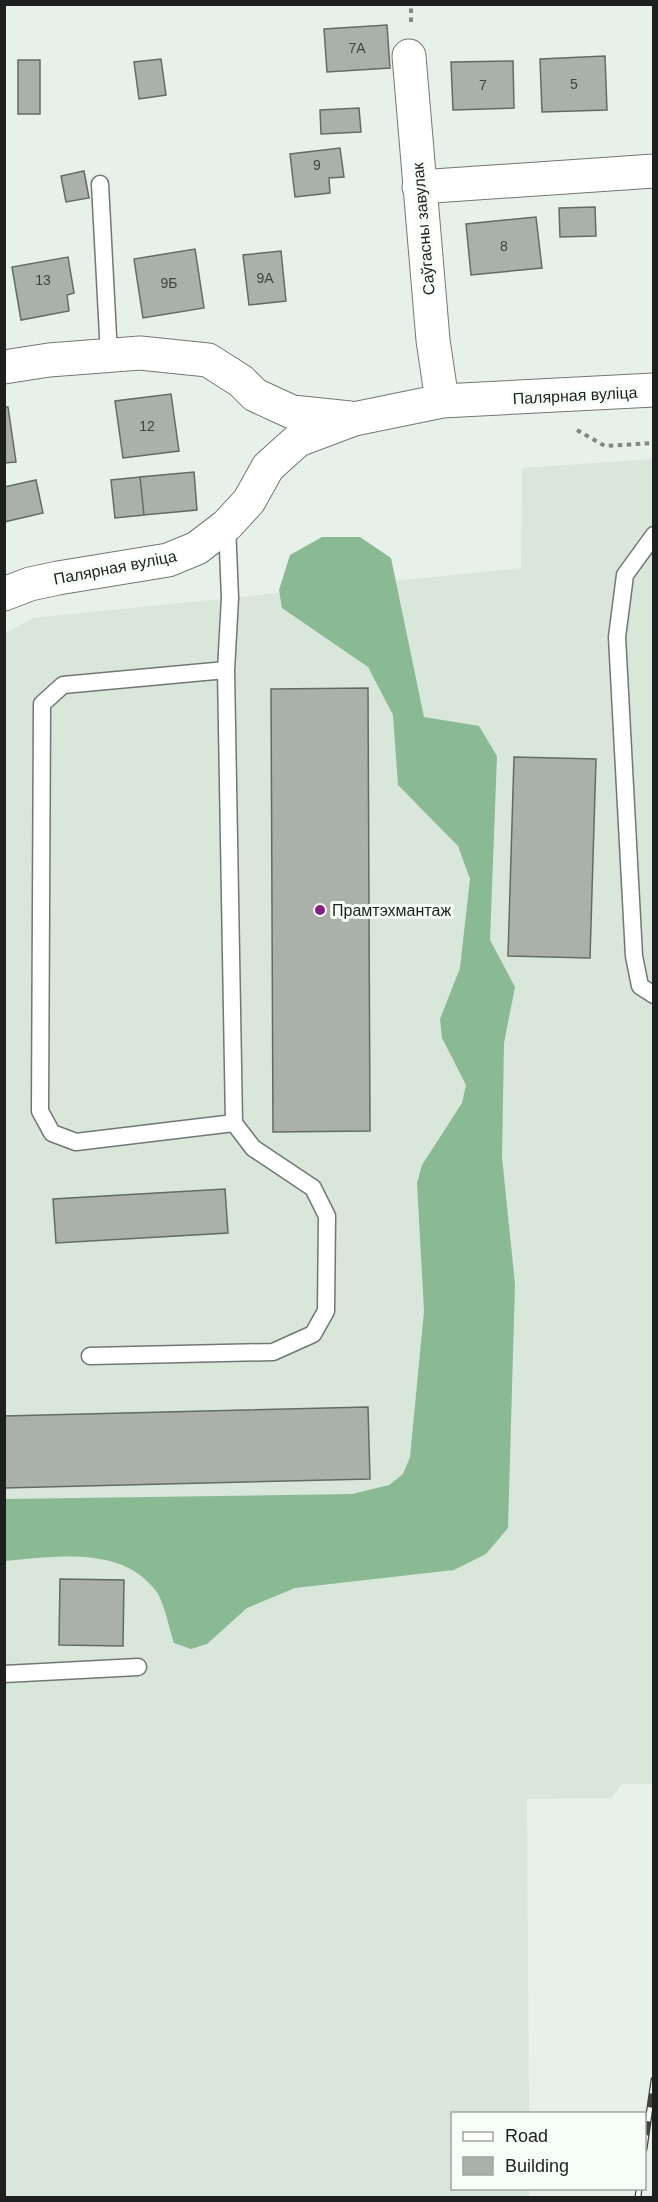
<svg xmlns="http://www.w3.org/2000/svg" width="658" height="2202" font-family="Helvetica,sans-serif">
	<rect width="100%" height="100%" fill="#e8f0ea"/>
	<path fill="#d9e7db" d="M653,459v1325h-31l-11,14 -84,1 2,314 -77,1v74l77,1v8h-524l-1,-1563 29,-16 488,-50 1,-100z"/>
	<path fill="#89ba93" d="M322,537h38l31,21 33,159 55,9 18,30 -7,184 25,47 -11,56 -2,114 13,127 -7,244 -22,26 -32,16 -159,18 -48,20 -40,36 -16,5 -17,-6c-4,-12 -11,-44 -18,-52 -35,-46 -101,-34 -151,-30v-62l347,-5 37,-9 14,-11 7,-17 14,-146 -7,-128 5,-18 40,-62 4,-18 -24,-47 -2,-19 20,-51 10,-89 -12,-33 -60,-61 -5,-70 -25,-48 -86,-59 -3,-18 11,-35z"/>
	<path fill="#a9b1aa" stroke="#646b65" stroke-width="1.5" d="M387,25l3,43 -63,4 -3,-43z
		M605,56l2,54 -65,2 -2,-53z
		M161,59l5,36 -27,4 -5,-37z
		M18,60h22v54h-22z
		M513,61l1,47 -61,2 -2,-48z
		M359,108l2,24 -40,2 -1,-24z
		M340,148l4,29 -15,1 1,15 -35,4 -5,-43z
		M84,171l5,27 -23,4 -5,-26z
		M595,207l1,29 -36,1 -1,-29z
		M536,217l6,51 -71,7 -5,-51z
		M195,249l9,59 -61,10 -9,-59z
		M281,251l5,50 -37,4 -6,-50z
		M68,257l6,36 -7,2 2,16 -48,9 -9,-53z
		M171,394l8,57 -56,7 -8,-57z
		M4,407h4l8,55 -12,1z
		M194,472l3,38 -53,5 -4,-38z
		M140,477l4,38 -29,3 -4,-38z
		M36,480l7,33 -39,9v-35z
		M368,688l2,443 -97,1 -2,-443z
		M514,757l82,2 -6,199 -82,-2z
		M225,1189l3,44 -172,10 -3,-44z
		M368,1407l2,72 -366,9v-72z
		M60,1579l64,1 -1,66 -64,-1z"/>
	<g fill="none" stroke-linecap="round" stroke-linejoin="round">
		<defs>
			<path id="service" d="M100,184l9,171
				M654,535l-29,40 -8,62 17,319 6,30 14,9
				M226,670l-163,15 -21,19 -2,407 12,22 24,9 158,-19
				M90,1356l183,-4 40,-18 13,-23 1,-95 -14,-28 -60,-40 -19,-25 -8,-453 4,-72 -3,-73
				M4,1674l134,-7"/>
			<path id="minor" d="M409,56l24,284 9,61
				M419,187l235,-16
				M4,367l45,-7 91,-7 68,7 33,21 14,14 37,17 58,6
				M4,594l26,-10 28,-6 110,-18 29,-12 30,-23 22,-24 19,-34 30,-27 56,-21 88,-18 212,-11"/>
		</defs>
		<use href="#service" stroke="#717872" stroke-width="19"/>
		<use href="#minor" stroke="#717872" stroke-width="35"/>
		<path stroke="#828884" stroke-width="4" stroke-dasharray="4.5 4.5" stroke-linecap="butt" d="M411,22v-18
			M577,430l28,16 49,-3"/>
		<use href="#service" stroke="#fff" stroke-width="16"/>
		<use href="#minor" stroke="#fff" stroke-width="33"/>
		<defs>
			<path id="rail" d="M644,2149l10,-69
				M638,2198l1,-10"/>
		</defs>
		<use href="#rail" stroke="#404341" stroke-width="7"/>
		<use href="#rail" stroke="#f6fef7" stroke-width="4.5" stroke-dasharray="14" stroke-linecap="butt"/>
	</g>
	<circle fill="#8a2085" stroke="#f6fef7" stroke-width="2" cx="320" cy="910" r="6"/>
	<g text-anchor="middle" stroke-width="6" stroke-linejoin="round" paint-order="stroke">
		<g font-size="14" fill="#404441">
			<text x="357" y="53">7А</text>
			<text x="574" y="89">5</text>
			<text x="483" y="90">7</text>
			<text x="317" y="170">9</text>
			<text x="504" y="251">8</text>
			<text x="265" y="283">9А</text>
			<text x="43" y="285">13</text>
			<text x="169" y="288">9Б</text>
			<text x="147" y="431">12</text>
		</g>
		<g font-size="16" fill="#1d201e" stroke="#f6fef7">
			<text transform="translate(423 229) rotate(-95)" y="6">Саўгасны завулак</text>
			<text transform="translate(575 395) rotate(-3)" y="6">Палярная вуліца</text>
			<text transform="translate(115 567) rotate(-11)" y="6">Палярная вуліца</text>
		</g>
		<g font-size="16" fill="#1d201e" stroke="#f6fef7" text-anchor="start">
			<text x="332" y="916">Прамтэхмантаж</text>
		</g>
	</g>
	<rect width="658" height="2202" fill="none" stroke="#1d201e" stroke-width="12"/>
	<rect x="451" y="2112" width="195" height="78" fill="#f6fef7" stroke="#9fa5a0" stroke-width="1.5"/>
	<rect x="463" y="2132" width="30" height="9" fill="#ffffff" stroke="#9fa5a0" stroke-width="1.5"/>
	<text x="505" y="2142" font-size="18" fill="#1d201e">Road</text>
	<rect x="463" y="2157" width="30" height="18" fill="#a9b1aa" stroke="#9fa5a0" stroke-width="1.5"/>
	<text x="505" y="2172" font-size="18" fill="#1d201e">Building</text>
</svg>
